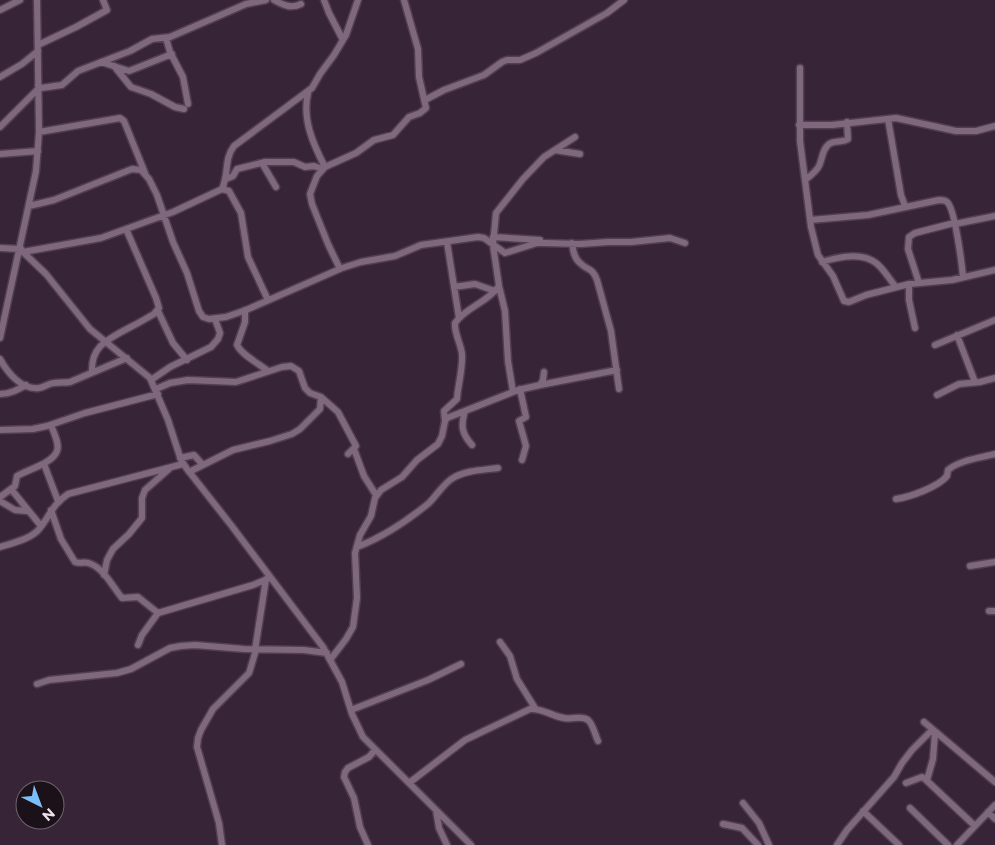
<svg xmlns="http://www.w3.org/2000/svg" width="995" height="845" font-family="Montserrat,sans-serif">
	<rect width="100%" height="100%" fill="#382437"/>
	<g fill="none" stroke-linecap="round" stroke-linejoin="round">
		<defs>
			<path id="minor" d="M274,0c9,5 17,9 27,4
				M324,0l5,13 14,27
				M0,10l20,-10
				M166,38l4,14 13,25 5,27
				M38,45l38,-18 31,-17 -4,-10
				M101,62l28,9 43,-17
				M114,66l17,21 20,7 24,13 9,2
				M800,68v73l11,86 7,28 15,21 11,25 5,1 17,-7 43,-11 43,-4 43,-10
				M0,77l22,-13 16,-13
				M38,85l3,3 21,-3 16,-14 52,-20 22,-12 18,-2 76,-33 20,-4
				M308,93c-6,26 5,51 17,74
				M425,100l19,-10 40,-15 18,-13 5,-2h13l16,-7 71,-40 17,-13
				M888,119l13,76 4,11
				M799,125h33l64,-7 60,13h20l19,-5
				M0,127l38,-38
				M39,132l81,-14 4,3 21,52
				M555,150l25,4
				M0,154l38,-3
				M262,163l14,24
				M226,179l7,-3 4,-7 28,-7h29l11,5 9,-1 8,3
				M805,180c5,-4 11,-8 14,-14 4,-8 2,-15 10,-22 6,-4 13,-1 19,-5l-1,-17
				M222,189l7,2 12,22 7,44 20,43
				M29,206l25,-6 78,-31 9,1 8,9 8,16 16,47 14,31 12,38 4,6 6,2 17,-2 20,-7 96,-42 19,-6 34,-6 26,-11 57,-8 6,1 21,15 32,-10h8l35,1 28,-2h23l39,-4 15,5
				M810,220l58,-5 71,-15c4,0 6,0 8,2 8,6 15,64 16,75
				M955,224l40,-8
				M493,237l47,3
				M447,242l12,76
				M572,243c1,7 2,15 8,20 8,8 12,4 17,17l14,51 8,58
				M20,247l3,5 23,22 44,55 60,49 18,42 13,40 6,9 44,56 92,122 19,35 10,32 11,23 108,108
				M0,248l20,1
				M23,252l78,-14 72,-26 49,-23c7,-15 2,-30 12,-43l78,-58 8,-14 14,-19 12,-20 12,-35
				M822,262c16,-5 40,-10 54,1 8,6 13,16 20,24
				M340,269l-12,-25 -16,-40 -2,-10 7,-18 8,-9 31,-14 18,-13 19,-5 16,-18 11,-4 6,-5 -7,-31 -1,-28 -14,-49
				M919,283l-11,-34 1,-12 6,-4 39,-10
				M909,284v16l6,28
				M454,287l21,-3 20,7
				M245,310v12l-8,23c5,10 21,18 31,26
				M158,311l15,32 14,17
				M957,335l18,47
				M0,338l36,-167 3,-39 -2,-132
				M935,345l60,-25
				M0,359c7,13 21,31 39,29 6,-1 10,-5 15,-5 6,-1 10,0 16,-1l57,-24
				M92,372c-1,-24 13,-31 31,-41 10,-5 21,-11 31,-17l5,-6 -3,-10 -30,-69
				M151,380l19,-13 41,-20 7,-8 2,-6 -5,-14
				M540,385l77,-15
				M156,389l14,-6 18,-3 48,2 46,-15 9,-1 8,5 6,17 5,5 11,4 17,15 18,34 -8,8
				M520,389l6,28 -7,4 7,25 -4,14
				M513,392l-5,-31 -3,-50 -6,-25 -6,-41 3,-32 27,-34 21,-22 31,-20
				M0,394c10,0 17,-4 26,-9
				M937,395l22,-11 21,-2 15,-4
				M465,411c-4,14 -4,22 7,34
				M445,421l-1,-10 13,-12c1,-15 6,-30 5,-45 -1,-10 -8,-21 -7,-31 11,-16 32,-20 44,-37
				M0,430l33,-1 14,-3 38,-13 73,-19
				M354,449l10,27 12,19
				M180,458l14,-3 8,9
				M44,464l14,37
				M189,472l44,-22 37,-9 22,-7 8,-5 20,-20 1,-12
				M11,489l30,37
				M0,497l15,-11 2,-10c10,-6 36,-13 40,-25 3,-7 -4,-20 -6,-26
				M896,499c14,-2 42,-12 51,-23l1,-6c12,-10 32,-12 47,-16
				M0,501l15,9 12,1
				M51,510l10,29 14,23c5,2 11,-1 16,2 13,5 22,23 31,34l16,-1 20,16
				M0,547c12,-4 32,-8 40,-19 11,-14 12,-23 28,-34l115,-30
				M357,547c26,-10 50,-26 72,-44 8,-8 15,-20 24,-25 13,-8 31,-8 45,-10
				M970,566l25,-4
				M104,575l3,-15 6,-11 16,-15 13,-16v-20l3,-8 24,-21
				M989,611h6
				M500,642l10,14 7,23 18,29
				M138,645l4,-10 16,-22 95,-28 17,-7
				M255,650l11,-71
				M330,660l16,-21 7,-12 4,-29 -2,-45 5,-18 11,-19 4,-18 6,-8 21,-13 15,-17 21,-16 4,-8 3,-15 2,-3 71,-28 22,-5 3,-5 1,-8
				M37,684l12,-4 68,-7 14,-4 39,-21 11,-2 14,-1 49,4 60,1 23,3
				M351,710l77,-30 33,-16
				M924,722l71,60
				M927,780l6,-21 2,-26
				M409,783l56,-43 65,-31c13,-1 21,7 34,9 8,2 17,-3 24,2 5,4 7,15 10,21
				M906,783l16,-6 3,2 50,47
				M743,803l16,20 10,22
				M910,808l38,37
				M436,810l3,18 8,17
				M863,811l36,34
				M988,812l7,7
				M723,824l19,4 16,17
				M222,845l-3,-22 -22,-76 1,-9 3,-8 12,-21 36,-36 7,-23
				M368,845l-8,-18 -6,-29 -10,-21 1,-5 3,-4 21,-11 6,-7
				M837,845l10,-15 47,-53 8,-14 10,-13 20,-20
				M957,845l38,-40"/>
		</defs>
		<use href="#minor" stroke="#503f4f" stroke-width="9"/>
		<use href="#minor" stroke="#7f687d" stroke-width="6"/>
	</g>
	<g transform="translate(40 805) rotate(138)"><circle r="24" fill="#1a1119" stroke="#6e636d"/>
	<path d="M0-4L9 19L0 12L-9 19Z" fill="#7cbef9"/>
	<text y="-8" font-size="14" font-weight="bold" text-anchor="middle" fill="#eddfeb">N</text>
	</g>
</svg>
